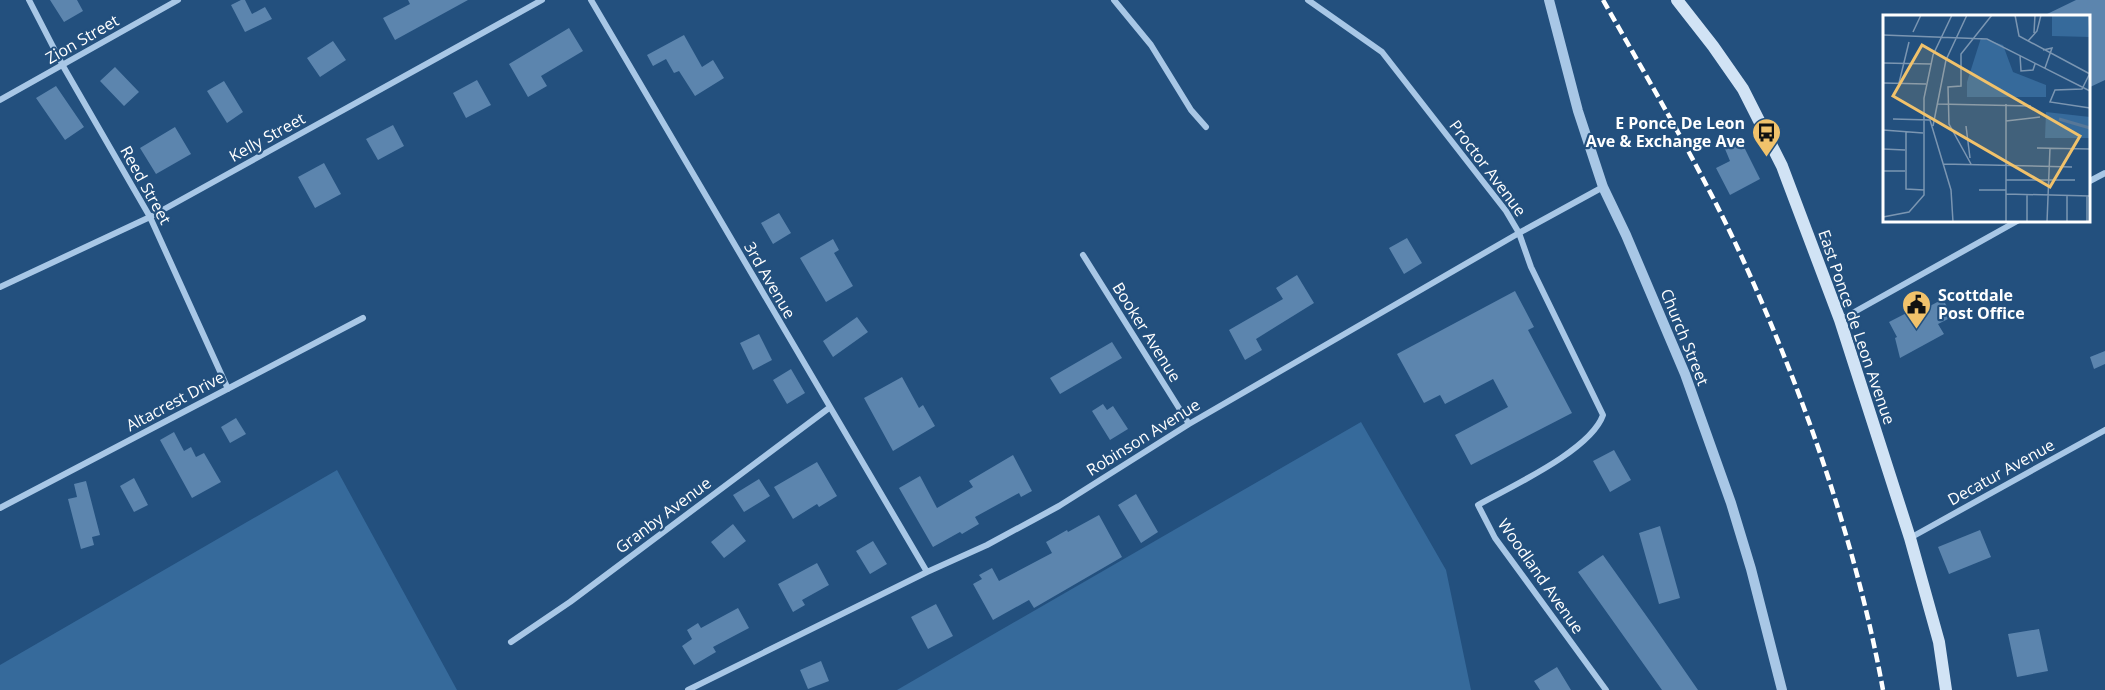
<svg xmlns="http://www.w3.org/2000/svg" width="2105" height="690" font-family="'Open Sans',sans-serif">
	<rect width="100%" height="100%" fill="#23507e"/>
	<path fill="#366a9b" d="M1361,422l85,148 25,120h-574z
		M337,470l120,220h-457v-25z"/>
	<path fill="#5c85ae" d="M50,0h27l6,11 -19,11z
		M241,0h4l7,14 13,-7 7,12 -27,13 -14,-27z
		M408,0h60l-73,40 -12,-22 27,-14z
		M2076,0h29v80l-17,8v-72h-45z
		M569,28l14,23 -42,25 6,10 -19,11 -19,-33z
		M684,35l18,32 11,-7 11,18 -29,18 -16,-25 -5,2 -8,-14 -13,7 -6,-11z
		M333,41l13,19 -26,17 -13,-19z
		M115,67l24,25 -15,14 -24,-25z
		M477,80l14,25 -25,13 -13,-25z
		M224,81l19,31 -16,11 -20,-32z
		M56,86l28,41 -19,13 -29,-42z
		M393,125l11,21 -26,14 -12,-21z
		M175,127l16,27 -35,20 -16,-26z
		M1741,141l19,38 -30,16 -14,-27 14,-7 -5,-12z
		M324,163l17,31 -26,14 -17,-31z
		M779,213l12,20 -18,11 -12,-21z
		M1407,238l15,25 -18,11 -15,-26z
		M833,239l6,11 -5,3 19,33 -27,16 -26,-44z
		M1297,275l17,28 -58,36 6,11 -17,10 -16,-30 54,-31 -7,-11z
		M1515,291l19,36 -6,3 44,83 -101,52 -16,-30 53,-28 -15,-28 -48,25 -5,-9 -16,8 -27,-49z
		M1943,299l9,18 -14,7 6,10 -44,24 -5,-20 2,-1 -8,-15 37,-19 2,4z
		M857,317l11,15 -35,25 -10,-16z
		M759,334l13,26 -19,10 -13,-27z
		M1112,342l10,16 -62,36 -10,-16z
		M2105,351v13l-11,5 -4,-12z
		M791,369l14,24 -18,11 -14,-24z
		M902,377l17,31 4,-3 12,21 -42,25 -29,-53z
		M1103,404l4,6 6,-4 15,23 -18,11 -18,-29z
		M236,418l10,16 -16,9 -9,-16z
		M174,432l10,19 7,-4 5,10 8,-4 17,29 -29,16 -32,-58z
		M1614,450l17,30 -21,12 -17,-31z
		M1013,455l19,36 -11,6 -2,-4 -44,24 4,7 -17,10 -2,-2 -27,15 -34,-59 21,-12 17,32 36,-21 -4,-6z
		M817,462l20,34 -18,11 -2,-3 -24,15 -19,-32z
		M134,478l14,27 -14,7 -14,-26z
		M759,479l11,17 -26,16 -11,-17z
		M86,481l14,54 -8,2 2,8 -13,4 -13,-50 9,-2 -3,-13z
		M1136,494l22,38 -17,11 -23,-38z
		M1099,515l23,42 -88,51 -5,-8 -36,20 -20,-36 9,-5 -3,-4 13,-7 7,13 53,-28 -6,-11 21,-12 1,2z
		M733,524l13,17 -22,17 -13,-16z
		M1660,526l20,72 -21,6 -20,-71z
		M1980,530l11,27 -42,17 -11,-27z
		M873,541l14,23 -17,10 -14,-23z
		M1603,555l52,73 43,62h-36l-84,-118z
		M817,563l12,22 -27,15 3,5 -12,7 -15,-28z
		M936,604l17,32 -25,13 -17,-32z
		M738,608l11,20 -36,19 3,5 -22,13 -12,-19 10,-7 -5,-9 11,-7 3,5z
		M2039,629l9,42 -31,6 -9,-43z
		M821,661l8,20 -21,8 -8,-19z
		M1557,667l14,23h-31l-6,-9z"/>
	<g fill="none" stroke-linecap="round" stroke-linejoin="round">
		<path stroke="#a8c7e6" stroke-width="6" d="M29,0l34,66 87,151 78,172
			M591,0l336,572
			M1114,0l37,45 40,65 15,17
			M1308,0l74,52 124,159 13,22 12,34 72,148c-12,35 -91,71 -125,90l17,33 111,152
			M0,100l178,-100
			M2088,182l17,-9
			M1083,255l106,169
			M0,287l150,-70 392,-217
			M1840,320l179,-100
			M0,508l363,-190
			M1910,538l195,-108
			M511,642l59,-40 259,-194
			M688,690l239,-118 60,-27 72,-39 130,-82 330,-191 84,-46"/>
		<path stroke="#a8c7e6" stroke-width="10" d="M1549,0l29,111 25,76 23,48 59,139 46,129 20,66 31,121"/>
		<path stroke="#d1e3f5" stroke-width="12" d="M1677,0l36,46 30,43 39,77 58,154 70,218 29,104 7,48"/>
		<path stroke="#fff" stroke-width="4.5" stroke-dasharray="10 4.5" stroke-linecap="butt" d="M1603,0c47,83 96,165 136,251 63,137 117,291 144,439"/>
	</g>
	<defs>
		<symbol id="bus-pin" viewBox="-11 -11 22 30"><path d="M0 17L-7.5 6A9.5 9.5 0 1 1 7.5 6Z" fill="#f1c26b" stroke="#23507e"/><path d="M-5-6H5V4H4V6H2V4H-2V6H-4V4H-5ZM-3.5-4V0h7V-4ZM-3.5 1.2v1.5H-2V1.2ZM2 1.2v1.5H3.5V1.2Z" fill="#111"/></symbol>
		<symbol id="civic-pin" viewBox="-11 -11 22 30"><path d="M0 17L-7.5 6A9.5 9.5 0 1 1 7.5 6Z" fill="#f1c26b" stroke="#23507e"/><path d="M-.6-6.5H3V-4.5H.6V-3L4-1V1h2V6H-6V1h2V-1L-.6-3ZM-1.2 2.5V6h2.4V2.5Z" fill="#111"/></symbol>
	</defs>
	<g fill-rule="evenodd">
		<use href="#bus-pin" x="1750" y="116" width="33" height="45"/>
		<use href="#civic-pin" x="1900" y="288" width="33" height="45"/>
	</g>
	<g text-anchor="middle" stroke-width="4.5" stroke-linejoin="round" paint-order="stroke">
		<g font-size="16" fill="#fff" stroke="#23507e">
			<text transform="translate(82 39) rotate(-30)" y="6">Zion Street</text>
			<text transform="translate(267 137) rotate(-29)" y="6">Kelly Street</text>
			<text transform="translate(1488 168) rotate(53)" y="6">Proctor Avenue</text>
			<text transform="translate(146 185) rotate(61)" y="6">Reed Street</text>
			<text transform="translate(770 280) rotate(60)" y="6">3rd Avenue</text>
			<text transform="translate(1857 327) rotate(71)" y="6">East Ponce de Leon Avenue</text>
			<text transform="translate(1147 332) rotate(58)" y="6">Booker Avenue</text>
			<text transform="translate(1685 337) rotate(68)" y="6">Church Street</text>
			<text transform="translate(175 401) rotate(-28)" y="6">Altacrest Drive</text>
			<text transform="translate(1143 437) rotate(-32)" y="6">Robinson Avenue</text>
			<text transform="translate(2001 472) rotate(-29)" y="6">Decatur Avenue</text>
			<text transform="translate(663 515) rotate(-37)" y="6">Granby Avenue</text>
			<text transform="translate(1541 576) rotate(55)" y="6">Woodland Avenue</text>
		</g>
		<g font-size="16" font-weight="bold" fill="#fff" stroke="#23507e" text-anchor="end">
			<text x="1745" y="129">E Ponce De Leon<tspan x="1745" dy="18">Ave &amp; Exchange Ave</tspan></text>
			<text x="1938" y="301" text-anchor="start">Scottdale<tspan x="1938" dy="18">Post Office</tspan></text>
		</g>
	</g>
	<g transform="translate(1883 15)">
		<rect width="207" height="207" fill="#23507e"/>
		<path d="M169,0h38v22l-38,-1zM98,23l22,7 10,27 33,13v12h-79v-15zM163,97l44,5v21h-45z" fill="#366a9b"/>
		<path fill="none" stroke="#577798" stroke-width="3" d="M176,104l31,9"/>
		<path fill="none" stroke="#7b96b2" stroke-width="1.5" d="M132,0l4,21 71,38M206,0l1,20M30,17l8,-17M151,18l1,-18M0,20l104,4 103,52M145,26l9,-10 4,-16M160,35l9,-2 -7,20M137,40l1,16 12,-1 2,-6M0,48l48,1M207,58l-8,16 -27,1 -5,12 40,6M0,68l43,1M16,68l10,-41M55,89l93,2M123,89v118M10,104l37,1 21,70 2,32M123,106l34,-4M50,111l13,-66 21,-45M83,111l4,32M0,115l40,3M23,117v57l18,1M154,133l53,1M0,134l22,1M60,149l129,3M88,149l-22,-40 -1,-37 13,-1v-32l31,-39M0,156h22M123,165h69M96,175h27M123,179l84,2M204,181v26M0,202l26,-5 15,-17v-97l9,-43 19,-40M144,207v-27M164,207l3,-74M184,207v-26"/>
		<path fill="#f1c26b" fill-opacity="0.15" stroke="#f1c26b" stroke-width="3" d="M39,30l158,91 -30,51 -157,-91z"/>
		<rect width="207" height="207" fill="none" stroke="#fff" stroke-width="3"/>
	</g>
</svg>
